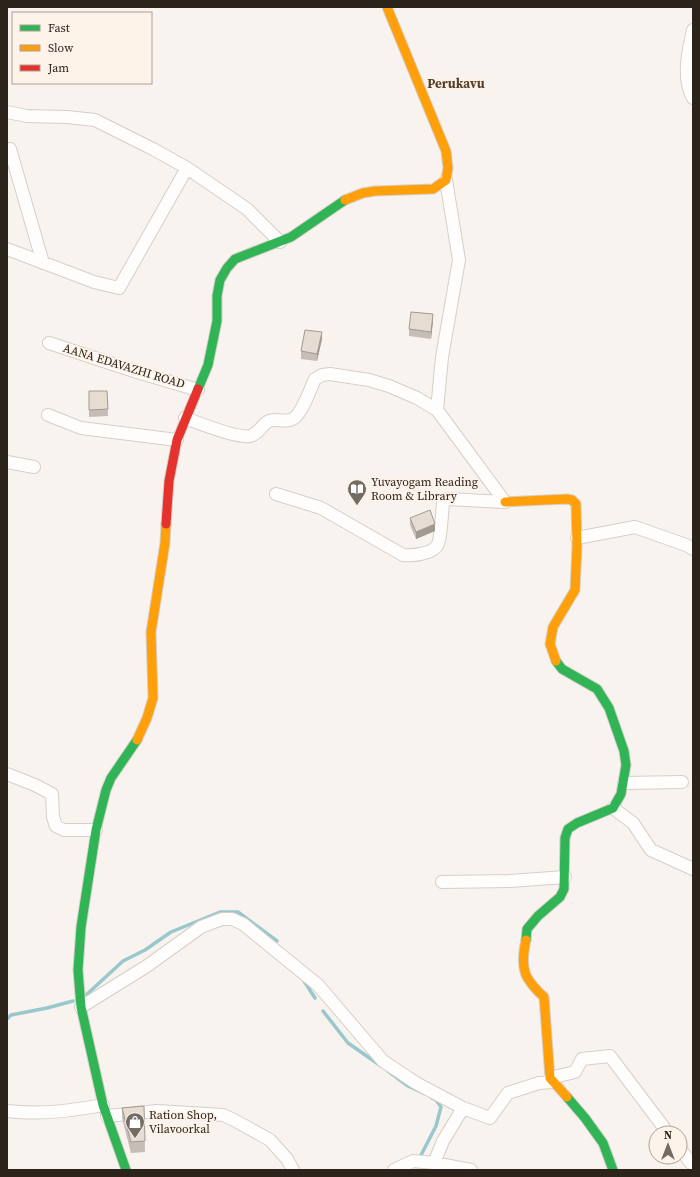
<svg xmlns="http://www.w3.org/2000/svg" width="700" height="1177" font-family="'Source Serif 4',serif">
	<rect width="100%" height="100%" fill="#f8f3ee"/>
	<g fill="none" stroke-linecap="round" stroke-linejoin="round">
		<path stroke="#98c8cc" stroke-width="3.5" d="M304,981l11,17
			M85,996l38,-35 22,-11 26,-18 49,-20h18l39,29
			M323,1011l25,32 33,23
			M7,1019l4,-4 36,-7 26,-7
			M388,1071l20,15 15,7
			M419,1159l17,-33 5,-19 -5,-7 -4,-2"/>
		<defs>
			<path id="street" d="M693,30c-5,21 -11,49 0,68
				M7,112l20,4 40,1 28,3 58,29 34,19 60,41 33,33
				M10,149l33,114
				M7,249l87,33 25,6 68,-120
				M49,343l88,29 61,18
				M437,410l5,-53 17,-97 -13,-80
				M48,415l33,13 96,12
				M185,418c13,5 54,21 65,18 9,-2 12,-12 19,-15 7,-3 14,1 21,-1 11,-2 20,-31 25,-41l7,-4 8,-1 39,6 20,6 28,12 20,12 68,92 -58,-3 -4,4c-1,9 -2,35 -5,41 -4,10 -26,12 -35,11l-82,-47 -45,-14
				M7,462l27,5
				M577,538l58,-11 51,18 7,4
				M7,774l28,11 17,9 1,23 3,9 8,4h32
				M624,783l58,-1
				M613,808l20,15 18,27 42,19
				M442,882l68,-1 55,-4
				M81,1007l66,-41 54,-39 21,-8h10l11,5 75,61 65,76 33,22 47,25 -20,33 -9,22 37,7
				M550,1078l25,-6 7,-13 28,-3 58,77
				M463,1108l27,10 18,-25 31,-10 14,-1
				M7,1111c32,4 65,0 96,-6
				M107,1116l50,-5 66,4 11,5 36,20 17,19 6,11
				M680,1149l11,14 2,1
				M394,1170l19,-9 21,2"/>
			<path id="fast" d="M198,389l10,-24 9,-44v-25l3,-16 7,-12 8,-9 56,-22 54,-37
				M526,940l1,-11 11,-13 22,-19 4,-8 1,-51 3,-9 9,-6 36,-15 8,-14 5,-29 -2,-14 -15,-43 -12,-19 -35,-20 -6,-8
				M567,1097l18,21 18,25 10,27
				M126,1170l-23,-65 -22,-98 -3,-37 3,-43 15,-97 10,-40 5,-12 26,-38"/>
			<path id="slow" d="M345,200l18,-7 12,-2 58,-2 13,-9 2,-12 -2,-17 -59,-144
				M505,502l62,-3 5,1 4,4 1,42 -2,44 -22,37 -3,17 6,17
				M137,740l10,-22 6,-20 -2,-66 14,-89 1,-19
				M526,940c-2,9 -4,22 -1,32 2,8 13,20 19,25l6,81 17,19"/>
			<path id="jam" d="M166,524l3,-43 8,-41 21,-51"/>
		</defs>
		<use href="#street" stroke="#d6cfc9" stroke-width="14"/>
		<use href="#fast" stroke="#d6cfc9" stroke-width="11"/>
		<use href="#slow" stroke="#d6cfc9" stroke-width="11"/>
		<use href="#jam" stroke="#d6cfc9" stroke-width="11"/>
		<use href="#street" stroke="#fefdfc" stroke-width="12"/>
		<use href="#fast" stroke="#30b455" stroke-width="9"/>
		<use href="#slow" stroke="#ff9f0a" stroke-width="9"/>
		<use href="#jam" stroke="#e5322d" stroke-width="9"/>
	</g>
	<path fill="#c6bdb5" d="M433,321l-2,18 -22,-3v-7z
		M322,339l-5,22 -16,-2v-8z
		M89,391h18l1,25 -19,1z
		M410,518l25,13 -19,8 -6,-14z
		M144,1106l1,46 -14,1 -9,-35v-10z"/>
	<path fill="#a19a93" d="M433,314v7l-2,18v-7z
		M322,332v7l-5,22v-7z
		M435,524v7l-19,8v-7z"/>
	<path fill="#e6dcd2" stroke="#a19a93" d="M411,312l22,2 -2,18 -22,-3z
		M305,330l17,2 -5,22 -16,-3z
		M89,391h18l1,18 -19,1z
		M430,510l5,14 -19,8 -6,-14z
		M144,1106l1,35 -14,1 -9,-34z"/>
	<defs>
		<symbol id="library-pin" viewBox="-11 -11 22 30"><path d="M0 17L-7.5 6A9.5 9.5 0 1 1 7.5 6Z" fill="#736c64" stroke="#fdf3e9"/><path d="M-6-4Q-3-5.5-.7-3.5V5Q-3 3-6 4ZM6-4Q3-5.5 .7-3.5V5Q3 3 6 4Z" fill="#fff"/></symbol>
		<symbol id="shop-pin" viewBox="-11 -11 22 30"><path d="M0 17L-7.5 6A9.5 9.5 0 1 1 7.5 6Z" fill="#736c64" stroke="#fdf3e9"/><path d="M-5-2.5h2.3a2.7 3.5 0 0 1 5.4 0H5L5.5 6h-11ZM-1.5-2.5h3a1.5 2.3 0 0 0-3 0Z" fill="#fff"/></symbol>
	</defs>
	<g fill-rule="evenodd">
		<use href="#library-pin" x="346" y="478" width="22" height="30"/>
		<use href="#shop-pin" x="124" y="1111" width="22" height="30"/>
	</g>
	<g text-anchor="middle" stroke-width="3.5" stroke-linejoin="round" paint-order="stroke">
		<g font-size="12" fill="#2c231a" stroke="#fdf3e9">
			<text transform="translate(124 366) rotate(17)" y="4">AANA EDAVAZHI ROAD</text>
		</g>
		<g font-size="12" fill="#2c231a" stroke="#fdf3e9" text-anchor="start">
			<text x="371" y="486">Yuvayogam Reading<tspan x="371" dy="14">Room &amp; Library</tspan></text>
			<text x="149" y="1119">Ration Shop,<tspan x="149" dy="14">Vilavoorkal</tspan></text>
		</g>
		<g font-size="13" font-weight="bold" fill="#533f2b" stroke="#fdf3e9">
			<text x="456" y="88">Perukavu</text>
		</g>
	</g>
	<rect width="700" height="1177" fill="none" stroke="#2c231a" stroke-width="16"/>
	<rect x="12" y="12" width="140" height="72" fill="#fdf3e9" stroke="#a9a096"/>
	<rect x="20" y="25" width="20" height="6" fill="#30b455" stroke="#a9a096"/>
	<text x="48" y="32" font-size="12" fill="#2c231a">Fast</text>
	<rect x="20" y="45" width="20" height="6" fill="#ff9f0a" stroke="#a9a096"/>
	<text x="48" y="52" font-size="12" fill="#2c231a">Slow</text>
	<rect x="20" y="65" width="20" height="6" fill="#e5322d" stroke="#a9a096"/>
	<text x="48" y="72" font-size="12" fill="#2c231a">Jam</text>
	<g transform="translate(668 1145)"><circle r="19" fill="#fdf3e9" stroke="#a9a096"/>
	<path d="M0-3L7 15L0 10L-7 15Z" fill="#736c64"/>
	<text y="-6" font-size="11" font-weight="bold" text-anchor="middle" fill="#2c231a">N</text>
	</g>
</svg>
